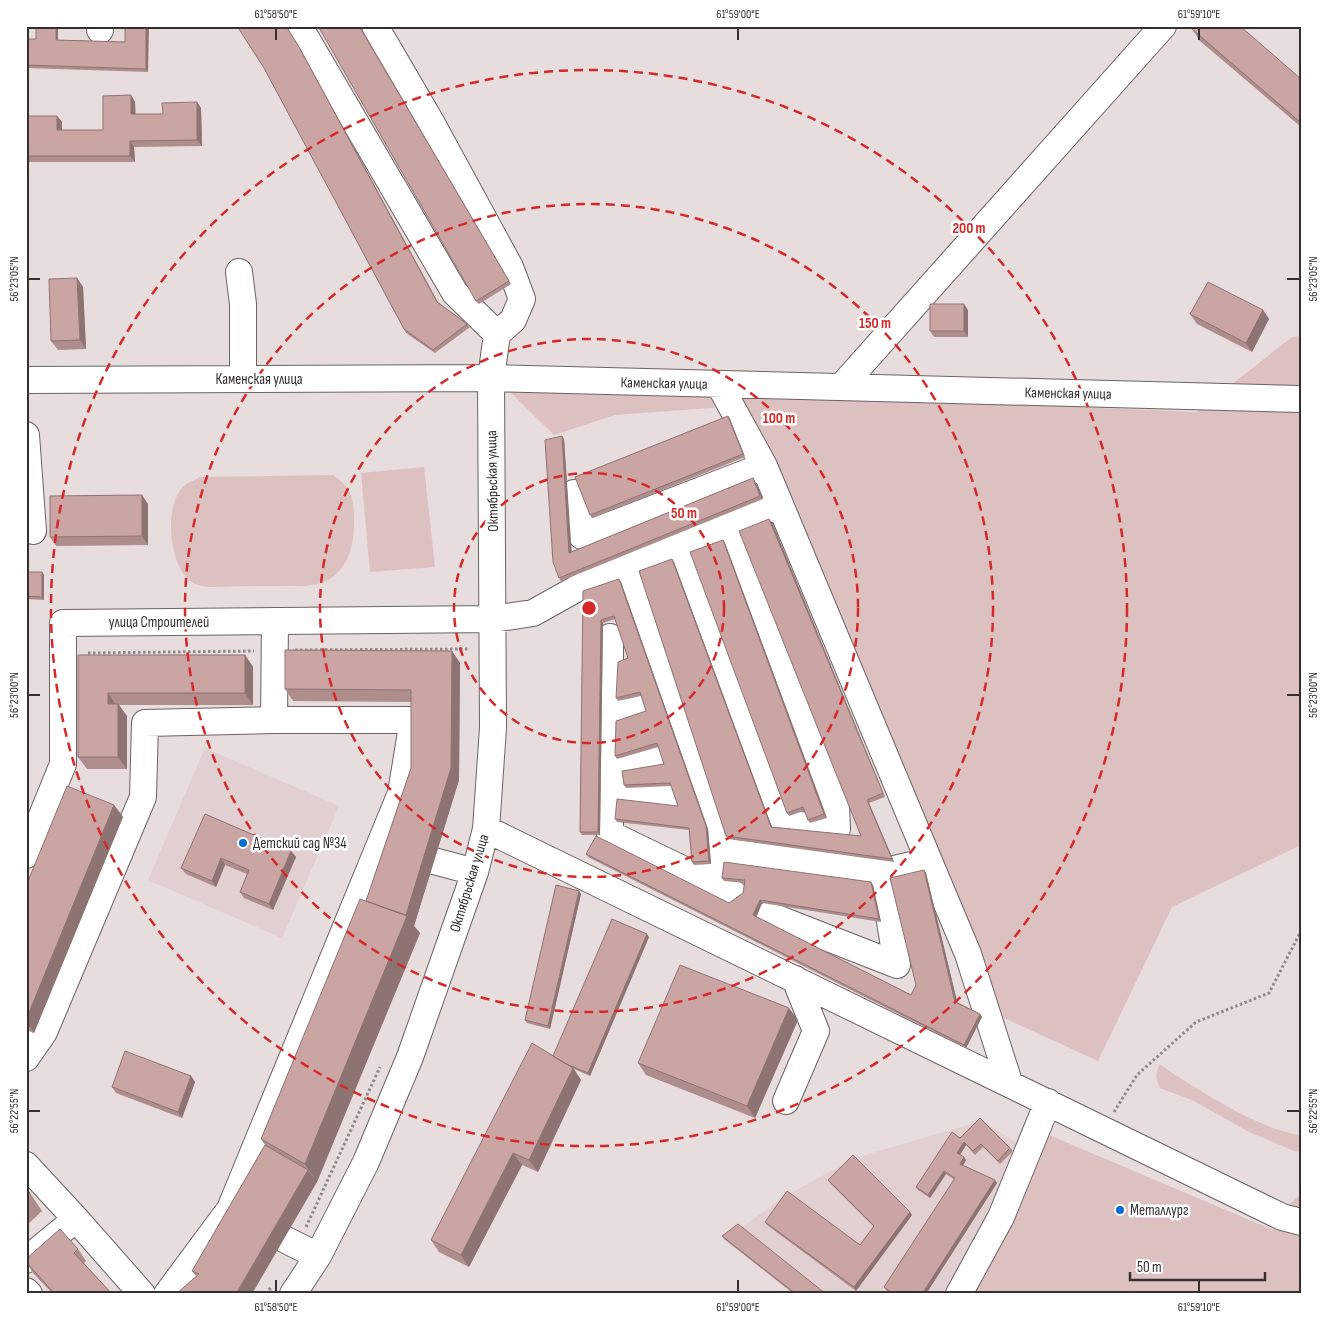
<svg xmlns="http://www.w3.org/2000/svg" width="1327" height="1320" font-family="'Sofia Sans Condensed',sans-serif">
	<rect width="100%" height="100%" fill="#e7dddc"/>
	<path fill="#e2cfcf" d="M205,748l134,58 -57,132 -134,-58z
		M982,1121l41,26 -73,147h-156l-69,-55 64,-45 66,-36z"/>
	<path fill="#ddc1c0" d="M1301,336v509l-129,62 -74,154 -105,-48 -255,-607 -123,9 -61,20 -49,-48 362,11 329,14 96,-75z
		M424,467l11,100 -65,5 -9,-99z
		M333,475c20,13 21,25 21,49 0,27 -10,56 -41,61 -11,2 -23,0 -34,1 -21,0 -41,0 -62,1 -10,0 -21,0 -29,-8 -19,-18 -23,-70 -7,-90 4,-6 13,-8 19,-12z
		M1159,1064c36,24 100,66 142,71v17l-7,-1 -45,-19 -57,-32 -32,-12 -4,-11z
		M1049,1135l224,95 18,-27 10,-9v100h-327z"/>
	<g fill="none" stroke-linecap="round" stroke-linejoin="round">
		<defs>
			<path id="minor" d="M375,26l56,96 79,145 12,32 -9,21 -16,14
				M100,30v-4
				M239,272l4,32v75
				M26,380l465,-2 810,21
				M719,384l45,82 165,395
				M841,387l322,-361
				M26,435l7,96
				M574,493l8,43 182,-70
				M678,546l103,277 56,6 -1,-23 -107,-281
				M627,567l94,276 -5,25
				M610,637v197l124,60
				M610,713l26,-5
				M610,772l45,-12
				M610,795l61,2
				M486,829l796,388 19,5
				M720,851l162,21 15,93 -128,-50
				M26,855l37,-91v-141l430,-4 40,-6 52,-29 195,-79
				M434,861l41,11
				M882,872l47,-11 39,93 41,128
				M26,1058l18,-26 99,-235 2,-74 129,-3 1,-99
				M786,1101l30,-70 -21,-52
				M26,1165l50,54
				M284,1239l34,17
				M26,1260l50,-41 66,75
				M26,1291l3,3
				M167,1294l63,-85 171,-416 12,-73h-139
				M293,1294l25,-38 48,-94 44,-105 65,-185 11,-43 7,-101 -2,-350 6,-44 -42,-41 -156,-267
				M959,1294l42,-77 47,-115"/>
		</defs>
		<use href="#minor" stroke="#6c6362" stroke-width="28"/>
		<path stroke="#8e8787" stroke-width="3" stroke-dasharray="2.5 2.5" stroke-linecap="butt" d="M295,650l175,-1
			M88,653l166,-2
			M1114,1112l23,-37 59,-53 73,-29 32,-62
			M306,1227l74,-160
			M266,1294l6,-8"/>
		<use href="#minor" stroke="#fff" stroke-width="26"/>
	</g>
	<path fill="#af8d8d" d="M58,26v14l67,2v-16l23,46 -122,-4v-29h10z
		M286,26l15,24 137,252 29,22 3,3 -35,26 -29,-20 -2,-4 -140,-261z
		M360,26l151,258 -32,20 -3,-3z
		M1192,29l109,50v48l-101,-86z
		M131,95l4,7v12h28l34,-12 4,6 1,38 -68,1 1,15h-109v-46h31l5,6v8h41z
		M77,278l6,9 3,62 -28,1 -7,-9z
		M968,310v27h-34l-4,-6z
		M1263,310l6,9 -17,33 -55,-28 -7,-10z
		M728,416l2,3 15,38 -153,61 -2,-3z
		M564,439l7,113 182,-74 2,3 8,18 -202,82 -2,-3z
		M148,504v41l-92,1 -6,-9z
		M772,522l113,275 -16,6 25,59 -166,-23 -2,-3 -54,-277 2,3 98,265 89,9z
		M723,540l2,3 102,275 -17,5 -2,-3 -4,-9 -15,5 -2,-3z
		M26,572h16l2,3v25l-18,-1z
		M621,582l87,247 3,35 -17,1 -2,-3 -3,-32 -72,-8 -2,-3 63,-13 -7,-20 -45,2 -2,-3 40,-21 -6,-17 -41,12 -2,-3 31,-45 -5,-15 -23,5 -2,-3 12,-40 -13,-39 -12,4 -3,212h-18l-2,-3 3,-241z
		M452,651l8,12 -1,117 -45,146 6,7 -103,249 -121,94 -4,-5 73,-126 -4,-6 105,-238 45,-133v-66l-118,-1 -8,-12z
		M78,655h167l8,12v38h-134l8,11v53h-40l-9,-12z
		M114,805l9,12 -89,216 -8,-3v-144z
		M205,814l86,37 5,6 -23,53 -29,-12 -4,-6 7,-18 -22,-9 -9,22 -30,-13 -5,-6z
		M586,854l143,49 14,-10 2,-10 -21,-2 -2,-3 151,7 8,37 -119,-19 -6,14 155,78 5,-10 8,-115 2,3 31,129 23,12 2,3 -16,31 -378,-191z
		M579,891l2,3 -31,135 -23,-6 -2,-3z
		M649,937l-59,139 -16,-7 7,11 -43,92 -16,-7 -53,102 -30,-15 -8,-12 122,-184z
		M798,1020l-43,98 -109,-43 -8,-12z
		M191,1076l4,6 -13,36 -66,-25 -4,-6z
		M960,1138l50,10 3,3 -13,13 -17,-17 -8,8 -9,-10 -6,10 6,5 -3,5 34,18 -71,111h-34l-6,-4 -2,-3 71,-107 -9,-6 -16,24 -12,-8 -2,-3z
		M828,1180l84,35 -56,76 -89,-66 -2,-3 95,23 14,-18 -44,-44z
		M26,1189l4,4 12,18 -16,15z
		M722,1236l104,58h-32l-70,-55z
		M78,1249l8,12 -2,2 28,31h-59l-20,-21 -7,-11z"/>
	<path fill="#8e7373" d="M56,26h2v17l-2,-3z
		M146,26h3l-1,46 -2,-3z
		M286,26l15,24 138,255 -2,-3z
		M131,95l4,7 1,18 -5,-6z
		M197,102l4,6 1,38 -5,-6z
		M57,116l5,6v14l-5,-6z
		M130,141l4,6 1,15 -5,-6z
		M77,278l6,9 3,62 -6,-9z
		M964,304l4,6v27l-4,-6z
		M1263,310l6,9 -17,33 -6,-9z
		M728,416l2,3 15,38 -2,-3z
		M562,436l2,3 8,117 -3,-3z
		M753,478l2,3 8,18 -3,-3z
		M142,495l6,9v41l-6,-9z
		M769,519l3,3 113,275 -2,-4z
		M723,540l2,3 102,275 -3,-4z
		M672,559l2,3 99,268 -2,-3z
		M42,572l2,3v25l-2,-3z
		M619,579l2,3 87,247 3,35 -2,-3z
		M601,620l2,3 -3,212 -2,-3z
		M452,651l8,12 -1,117 -45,146 6,7 -103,249 -12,-18 100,-245z
		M245,655l8,12v38l-8,-12z
		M108,693l8,12 -8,-1z
		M118,704l9,12v53l-9,-12z
		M867,800l2,3 25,59 -2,-3z
		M114,805l9,12 -89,216 -8,-11v-2z
		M291,851l5,6 -23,53 -4,-6z
		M221,858l4,7 -9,22 -4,-6z
		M924,870l2,3 32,132 -3,-3z
		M871,882l2,3 8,37 -2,-3z
		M579,891l2,3 -31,135 -2,-3z
		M760,900l2,3 -6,15 -3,-3z
		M647,934l2,3 -59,139 -2,-3z
		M789,1008l9,12 -43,98 -8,-12z
		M980,1014l2,3 -16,31 -2,-3z
		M573,1068l8,12 -43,92 -9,-12z
		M191,1076l4,6 -13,36 -4,-6z
		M964,1142l2,3 -7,11 -2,-3z
		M513,1153l9,12 -53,102 -8,-12z
		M964,1157l2,3 -4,7 -2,-3z
		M308,1170l9,12 -65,112h-16z
		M944,1171l2,3 -16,24 -2,-3z
		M995,1180l2,3 -71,111h-4z
		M910,1212l2,3 -56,76 -2,-4z"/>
	<path fill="#cba4a4" stroke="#8e7373" d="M36,26h20v14l69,2v-16h21v43l-120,-4v-26h10z
		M237,26h49l13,21 138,255 30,22 -34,26 -29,-21 -140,-261z
		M318,26h41l150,255 -33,20z
		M1195,26h45l61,53v44l-109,-94z
		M131,95v19h32l-1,-11 35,-1v38l-67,1v15h-104v-40h31v14h46v-34z
		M77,278l3,62 -29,1 -2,-62z
		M1208,282l55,28 -17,33 -56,-29z
		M930,304h34v27h-34z
		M728,416l15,38 -153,61 -15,-38z
		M562,436l7,117 184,-75 7,18 -201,82 -6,-16 -8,-122z
		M142,495v41l-92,1v-41z
		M769,519l114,274 -16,7 25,59 -166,-23 -87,-265 33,-12 99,268 90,9 -122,-305z
		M723,540l101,274 -16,6 -5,-13 -16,6 -97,-261z
		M26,572h16v25l-16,-1z
		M619,579l87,247 3,35 -17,1 -3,-34 -74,-9 2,-20 61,7 -8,-23 -46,2 -2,-14 42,-7 -7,-21 -42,13 1,-35 30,-10 -6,-19 -24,6 2,-36 10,-4 -14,-42 -13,4 -3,212h-18l3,-241z
		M285,650l167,1 -1,117 -45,147 -40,-14 45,-133v-78l-126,-1z
		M78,655h167v38h-137v11h10v53h-40z
		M67,786l47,19 -88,215v-134z
		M205,814l86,37 -22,53 -29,-12 9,-22 -28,-12 -9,23 -31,-13z
		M596,836l133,67 14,-10 2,-13 -23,-2 2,-16 147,20 8,37 -119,-19 -7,15 158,80 5,-10 -26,-107 34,-8 31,132 25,12 -16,31 -378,-191z
		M556,885l23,6 -31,135 -23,-6z
		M360,899l47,17 -102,248 -44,-25z
		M612,919l35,15 -59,139 -22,-9 -13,-8z
		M680,965l109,43 -42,98 -109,-43z
		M532,1043l41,25 -44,92 -16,-7 -52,102 -30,-15z
		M125,1051l66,25 -13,36 -66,-25z
		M980,1118l30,30 -12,13 -17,-17 -8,7 -9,-9 -7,11 7,4 -4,7 35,16 -73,114h-28l-10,-7 71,-109 -11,-7 -16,24 -12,-8 36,-55 8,6z
		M265,1145l43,25 -72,124h-60l23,-20 -7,-3z
		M853,1155l57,57 -56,75 -89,-65 22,-31 73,54 14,-19 -46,-46z
		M26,1189l4,4 -4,4z
		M738,1224l88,70h-30l-74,-58z
		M60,1229l18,20 -4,4 38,41h-57l-29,-32v-3z"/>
	<path fill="none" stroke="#343030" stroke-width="2" d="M276,28v12M738,28v12M1199,28v12M28,279h12M1287,279h13M28,695h12M1287,695h13M28,1111h12M1287,1111h13M276,1280v12M738,1280v12M1199,1280v12"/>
	<g fill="none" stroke="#d62828" stroke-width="2.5" stroke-dasharray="9 6">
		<circle cx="589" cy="608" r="135"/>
		<circle cx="589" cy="608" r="269"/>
		<circle cx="589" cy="608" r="404"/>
		<circle cx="589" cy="608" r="538"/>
	</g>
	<g fill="#006dd4" stroke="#fff" stroke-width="2">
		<circle cx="243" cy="843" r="5"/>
		<circle cx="1120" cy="1210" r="5"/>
	</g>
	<g text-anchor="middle" stroke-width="5" stroke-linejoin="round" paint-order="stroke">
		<g font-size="15" fill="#343030" stroke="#fff">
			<text x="259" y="384">Каменская улица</text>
			<text transform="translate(664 383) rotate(1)" y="5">Каменская улица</text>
			<text transform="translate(1068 393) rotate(1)" y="5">Каменская улица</text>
			<text transform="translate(492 481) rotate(-91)" y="5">Октябрьская улица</text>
			<text x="159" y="627">улица Строителей</text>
			<text transform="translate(469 883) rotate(-73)" y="5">Октябрьская улица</text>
		</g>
		<g font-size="15" fill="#343030" stroke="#fff" text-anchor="start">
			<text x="253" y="848">Детский сад №34</text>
			<text x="1130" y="1215">Металлург</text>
		</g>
	</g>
	<circle cx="589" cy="608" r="8" fill="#d62828" stroke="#fff" stroke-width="2.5"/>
	<g font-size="15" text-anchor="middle" font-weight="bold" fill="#d62828" stroke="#fff" stroke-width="5" stroke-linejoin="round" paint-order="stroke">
		<text x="969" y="233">200 m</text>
		<text x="875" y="328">150 m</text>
		<text x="779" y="423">100 m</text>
		<text x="684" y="518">50 m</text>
	</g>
	<rect width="1327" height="1320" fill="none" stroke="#ffffff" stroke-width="55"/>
	<path d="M1130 1272v8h135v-8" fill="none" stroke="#343030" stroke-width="2.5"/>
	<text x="1137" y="1272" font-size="15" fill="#343030" stroke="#ffffff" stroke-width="4" paint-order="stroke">50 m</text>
	<rect x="28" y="28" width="1272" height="1264" fill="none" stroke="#343030" stroke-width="2"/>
	<g font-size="12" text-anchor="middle" fill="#343030">
		<text x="276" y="18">61°58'50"E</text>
		<text x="738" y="18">61°59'00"E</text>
		<text x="1199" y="18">61°59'10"E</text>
		<text transform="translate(14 279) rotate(-90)" y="4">56°23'05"N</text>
		<text transform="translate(1313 279) rotate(-90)" y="4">56°23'05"N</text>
		<text transform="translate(14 695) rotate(-90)" y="4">56°23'00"N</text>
		<text transform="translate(1313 695) rotate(-90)" y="4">56°23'00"N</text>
		<text transform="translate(14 1111) rotate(-90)" y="4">56°22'55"N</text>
		<text transform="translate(1313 1111) rotate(-90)" y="4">56°22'55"N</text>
		<text x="276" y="1311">61°58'50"E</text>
		<text x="738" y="1311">61°59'00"E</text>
		<text x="1199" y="1311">61°59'10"E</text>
	</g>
</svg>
